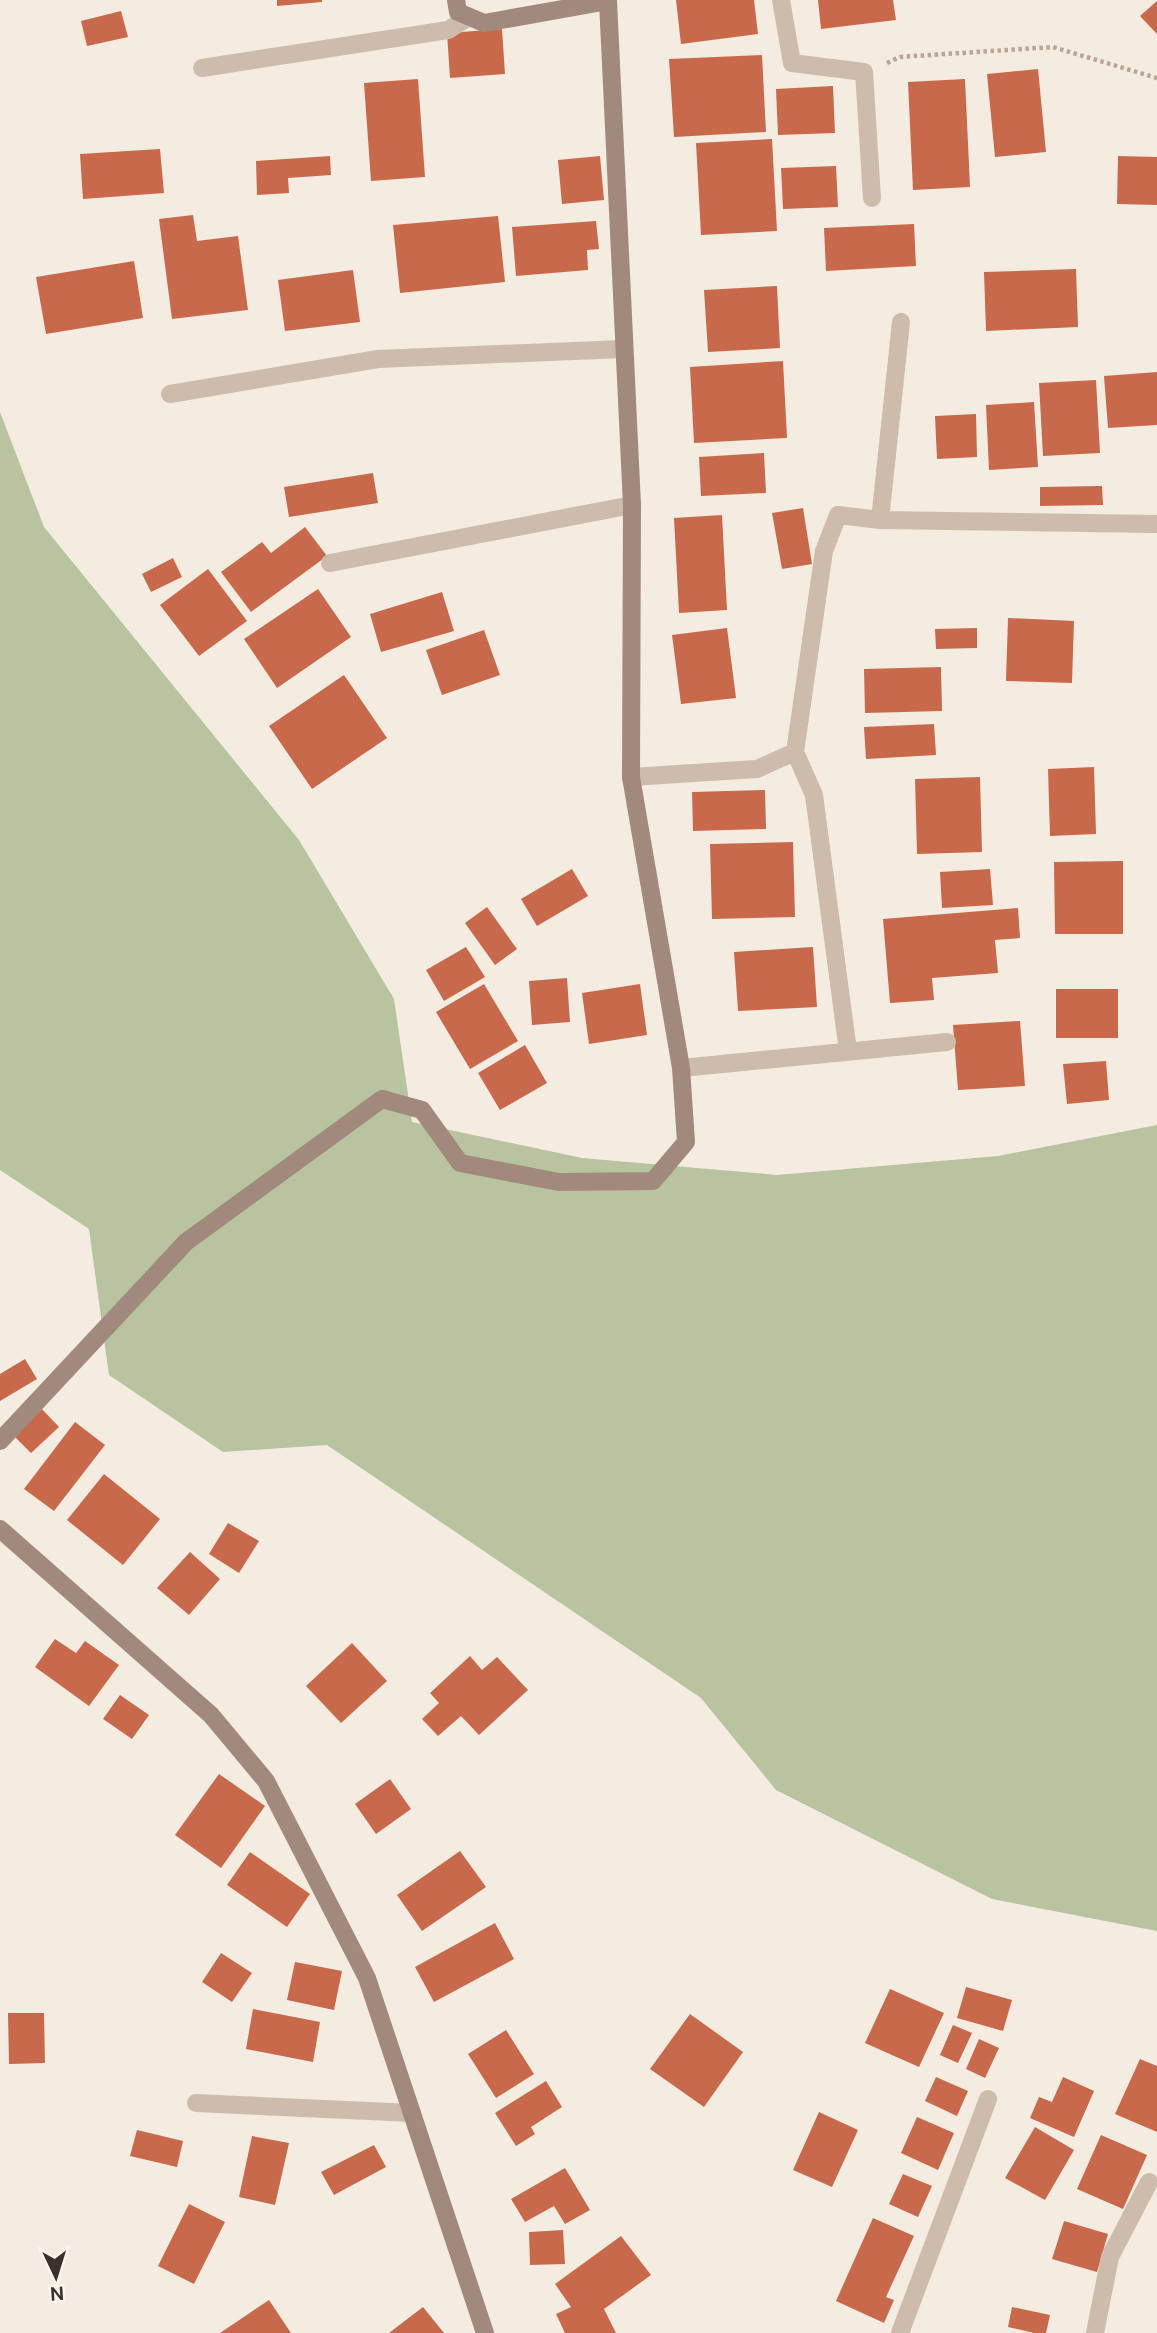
<svg xmlns="http://www.w3.org/2000/svg" width="1157" height="2333" font-family="'DM Sans',sans-serif">
	<rect width="100%" height="100%" fill="#f4ebe1"/>
	<path fill="#b8c4a0" d="M0,412l44,115 255,313 95,159 18,123 170,36 195,17 221,-19 159,-31v806l-165,-32 -216,-109 -75,-92 -374,-253 -104,7 -114,-77 -20,-146 -89,-59z"/>
	<path fill="#c8694b" d="M277,0h45v2l-45,4z
		M676,0h78l4,34 -77,10z
		M818,0h75l3,20 -75,9z
		M1157,1v33l-17,-18z
		M121,11l7,26 -41,9 -6,-25z
		M502,29l3,45 -55,4 -3,-45z
		M762,55l4,77 -92,5 -5,-78z
		M1038,69l8,83 -51,5 -8,-83z
		M418,79l7,98 -54,4 -7,-98z
		M965,79l5,108 -57,3 -5,-108z
		M833,86l2,47 -57,2 -2,-46z
		M772,139l5,92 -76,4 -5,-92z
		M160,149l4,44 -81,6 -3,-45z
		M330,156l1,19 -43,3 1,15 -32,2 -1,-34z
		M600,156l4,44 -42,4 -4,-44z
		M1118,156l39,1v48l-40,-1z
		M836,166l2,41 -55,2 -2,-41z
		M193,215l4,26 41,-5 10,74 -76,9 -13,-100z
		M498,216l7,66 -105,11 -7,-68z
		M596,221l3,28 -12,1 1,20 -72,6 -4,-49z
		M914,224l2,42 -90,5 -2,-43z
		M134,261l9,57 -97,16 -10,-57z
		M1076,269l2,58 -92,4 -2,-59z
		M353,270l7,52 -75,9 -7,-51z
		M777,286l3,62 -72,4 -4,-62z
		M783,361l4,77 -93,5 -4,-76z
		M1157,372v53l-49,3 -4,-52z
		M1096,380l4,73 -57,3 -4,-73z
		M1034,402l4,65 -49,3 -3,-65z
		M976,414l1,43 -40,2 -2,-43z
		M764,453l2,40 -65,3 -2,-39z
		M373,473l5,30 -89,14 -5,-30z
		M1102,486l1,19 -63,1v-19z
		M803,508l9,56 -30,5 -10,-56z
		M722,515l5,95 -48,3 -5,-95z
		M305,527l22,29 -76,56 -30,-40 41,-30 9,11z
		M173,558l9,19 -31,15 -9,-18z
		M208,569l39,52 -48,35 -39,-51z
		M318,589l33,48 -74,51 -33,-49z
		M442,592l12,39 -73,21 -11,-38z
		M1008,618l66,3 -2,62 -66,-2z
		M727,628l9,70 -55,6 -9,-69z
		M977,628v20l-41,1 -1,-20z
		M484,630l16,45 -58,20 -16,-45z
		M941,667l1,44 -77,2 -1,-44z
		M344,675l43,63 -75,51 -43,-63z
		M934,724l2,31 -70,4 -2,-32z
		M1094,767l2,67 -46,2 -2,-67z
		M980,777l2,75 -65,2 -2,-75z
		M765,790l1,39 -73,2 -1,-39z
		M793,842l2,75 -83,2 -2,-75z
		M1123,861v73h-68l-1,-72z
		M572,869l16,27 -51,30 -16,-27z
		M990,869l3,36 -51,3 -2,-36z
		M487,907l30,42 -22,16 -30,-42z
		M1018,908l2,30 -25,2 3,33 -66,5 2,22 -44,3 -7,-84z
		M466,947l19,30 -41,24 -18,-31z
		M813,947l4,60 -79,4 -4,-59z
		M567,978l3,44 -38,3 -3,-44z
		M484,984l34,57 -48,28 -34,-57z
		M640,984l7,51 -58,9 -7,-51z
		M1056,989h62v49h-62z
		M1020,1021l5,65 -67,4 -5,-65z
		M525,1045l22,38 -47,27 -22,-37z
		M1106,1061l3,39 -42,4 -4,-40z
		M25,1359l12,20 -37,22v-27z
		M42,1409l17,18 -28,26 -17,-17z
		M75,1422l30,23 -51,66 -30,-22z
		M104,1474l56,45 -37,46 -56,-45z
		M228,1523l31,18 -20,32 -30,-19z
		M190,1552l30,27 -31,36 -32,-27z
		M55,1639l21,14 9,-12 34,24 -30,41 -54,-39z
		M352,1643l35,38 -46,42 -35,-37z
		M470,1656l12,14 15,-13 31,33 -49,45 -18,-19 -23,20 -16,-17 17,-16 -9,-10z
		M120,1695l29,20 -17,24 -29,-20z
		M219,1774l46,32 -44,62 -46,-33z
		M390,1779l21,30 -35,25 -21,-30z
		M460,1851l26,36 -64,44 -25,-36z
		M250,1852l60,42 -23,33 -60,-42z
		M495,1923l19,36 -80,43 -19,-35z
		M221,1953l31,20 -20,29 -30,-20z
		M295,1962l47,9 -8,39 -47,-10z
		M966,1987l46,13 -9,31 -46,-13z
		M890,1989l54,24 -25,54 -54,-24z
		M253,2009l67,13 -7,40 -67,-13z
		M8,2013h36l1,50 -36,1z
		M690,2014l53,38 -39,55 -54,-38z
		M953,2025l19,8 -14,30 -18,-8z
		M506,2030l28,44 -38,24 -28,-44z
		M979,2039l20,9 -14,30 -19,-9z
		M1140,2059l17,7v66l-42,-18z
		M936,2077l32,14 -11,25 -32,-15z
		M1063,2077l31,14 -20,46 -44,-19 9,-21 13,5z
		M546,2081l16,26 -31,20 4,7 -19,12 -21,-33z
		M819,2112l39,18 -26,57 -39,-17z
		M917,2117l37,16 -16,37 -37,-17z
		M1035,2127l39,23 -29,50 -40,-22z
		M137,2130l46,11 -6,26 -47,-11z
		M1101,2135l46,20 -24,54 -46,-20z
		M252,2136l37,7 -14,62 -36,-8z
		M374,2145l12,22 -52,28 -13,-23z
		M565,2168l25,42 -25,14 -11,-18 -29,16 -14,-23z
		M903,2174l29,12 -14,31 -29,-13z
		M189,2204l36,18 -31,62 -36,-18z
		M873,2218l41,18 -28,61 8,3 -10,23 -48,-22z
		M1064,2221l44,13 -11,38 -45,-13z
		M563,2230l2,34 -35,1 -1,-33z
		M621,2236l30,39 -47,34 12,24h-51l-9,-19 15,-7 -16,-23z
		M269,2300l22,33h-71z
		M423,2307l21,26h-55z
		M1012,2307l38,8 -4,18h-12l-26,-6z"/>
	<g fill="none" stroke-linecap="round" stroke-linejoin="round">
		<path stroke="#b9a596" stroke-width="4.5" stroke-dasharray="3.5 3.5" stroke-linecap="butt" d="M887,63l13,-6 153,-10 104,31"/>
		<path stroke="#cdbbac" stroke-width="18" d="M781,0l11,63 72,9 8,126
			M202,68l246,-38 21,-13
			M170,394l208,-35 245,-10
			M880,520l21,-198
			M330,563l302,-58
			M795,752l19,43 34,256
			M631,777l126,-8 38,-17 29,-201 14,-36 42,5 277,4
			M681,1068l266,-26
			M196,2103l216,10
			M900,2333l88,-234
			M1095,2333l15,-76 39,-75"/>
		<path stroke="#a18a7d" stroke-width="18" d="M0,1441l186,-199 196,-143 40,11 38,53 99,19 94,-1 33,-39 -5,-74 -50,-291 1,-272 -24,-504 -124,22 -26,-11 -2,-12
			M0,1529l211,186 55,66 101,197 118,355"/>
	</g>
	<g transform="translate(56 2277) rotate(176)" stroke="#fbf5ee" stroke-width="5" paint-order="stroke">
	<path d="M0-5L12 26L0 18L-12 26Z" fill="#3b302b"/>
	<text y="-10" font-size="19" font-weight="bold" text-anchor="middle" fill="#3b302b">N</text>
	</g>
</svg>
